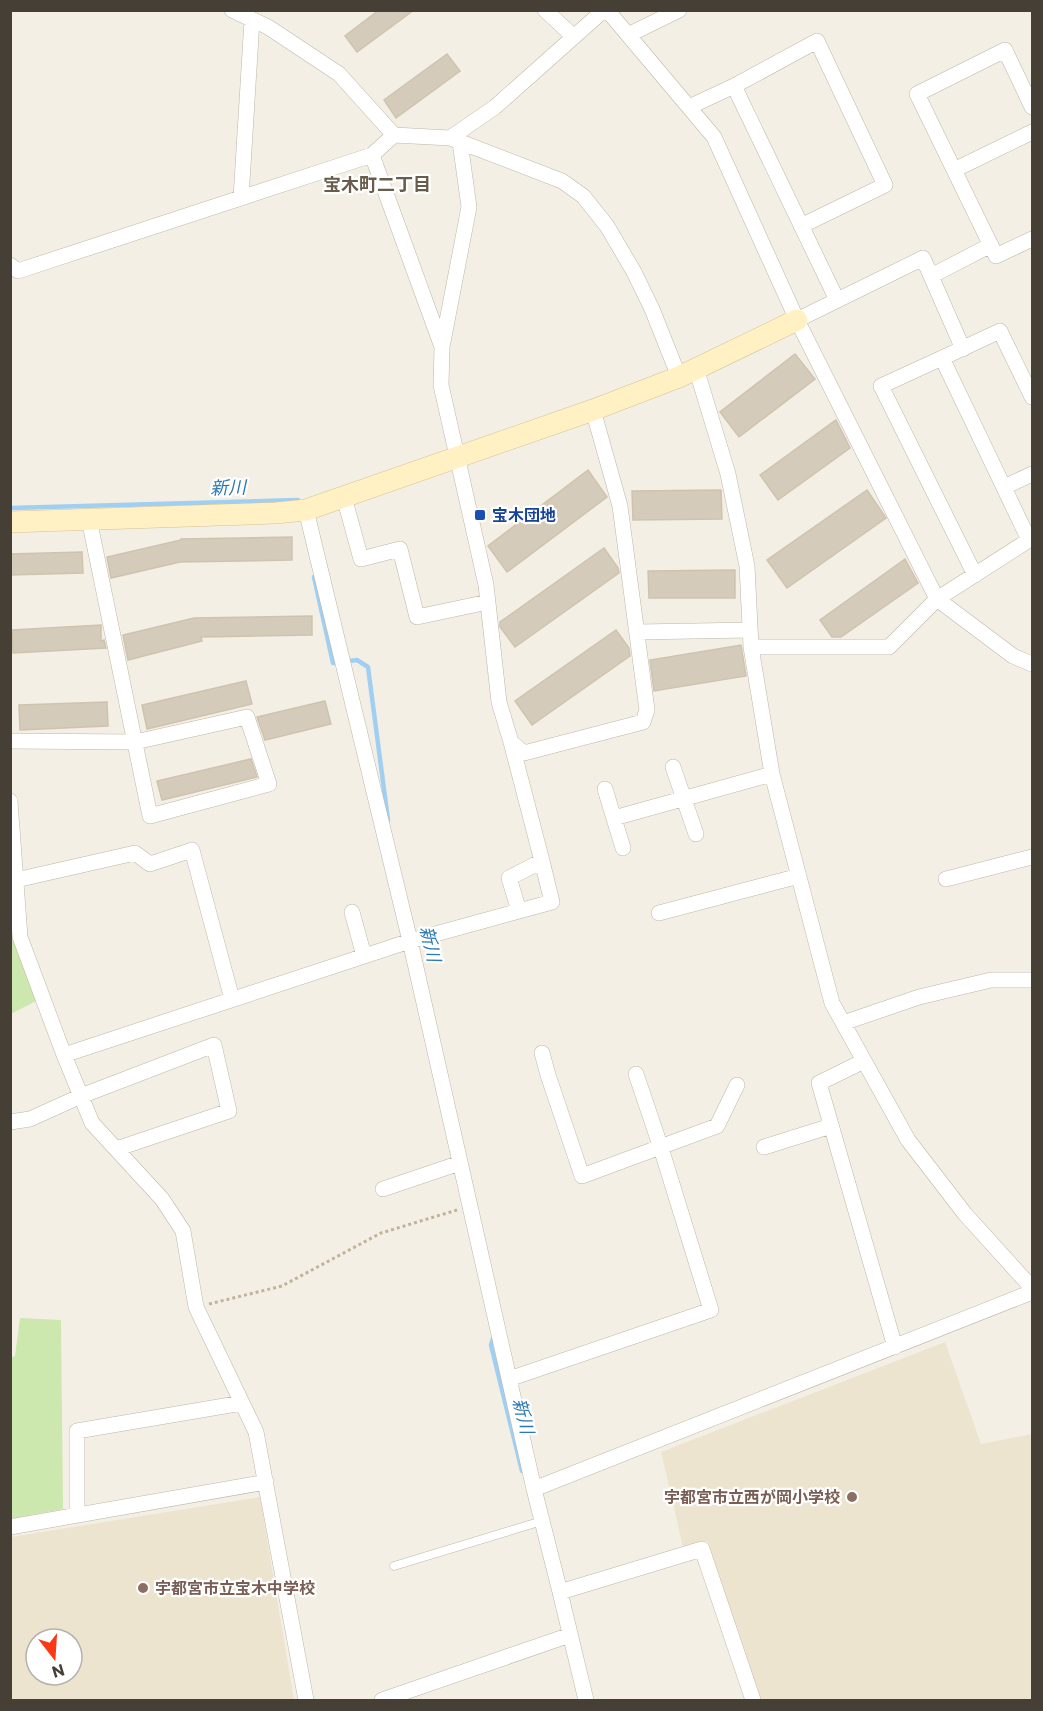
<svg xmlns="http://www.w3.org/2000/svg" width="1043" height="1711" font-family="Commissioner,'Noto Sans JP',sans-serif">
	<rect width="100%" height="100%" fill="#f3efe5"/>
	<path fill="#ece4cf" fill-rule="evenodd" d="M945,1342l36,102 51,-10v266h-271l-54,-159 -24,6 -22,-95z
		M260,1497l34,203h-283v-163zM36,1639h36v36h-36z"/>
	<path fill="#cde8ae" d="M11,930l2,3 25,67 -27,14z
		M20,1318l41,2 2,189 -52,10 -1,-161 5,-2z"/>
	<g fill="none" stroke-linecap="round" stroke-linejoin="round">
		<path stroke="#a1cff1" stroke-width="4.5" d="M10,508l288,-8 1,4
			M314,577l19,86 24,-3 11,7 20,153
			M494,1336l-3,9 31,126"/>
	</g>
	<path fill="#d5cbbb" stroke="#cfc3ae" stroke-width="1.5" d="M379,10h35l-57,42 -12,-16z
		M447,54l13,17 -64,47 -12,-18z
		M795,354l20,25 -76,58 -19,-25z
		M836,420l14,28 -72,52 -18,-25z
		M588,470l19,27 -100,75 -19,-26z
		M721,490l1,29 -89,1 -1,-29z
		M867,490l19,28 -99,70 -20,-28z
		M292,537v23l-112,2 -69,16 -4,-21 74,-17v-1z
		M604,548l14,20 1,5 -104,74 -15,-20v-5z
		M82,552l1,21 -73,2v-21z
		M905,559l13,24 -77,54h-9l-12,-17z
		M735,570v28h-86l-1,-27z
		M312,616v19l-111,2 1,4 -74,19 -5,-25 71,-17z
		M101,625v16l3,-1 2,8 -93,5 -1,-23z
		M616,630l13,18 1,8 -98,69 -17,-24z
		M741,645l5,31 -92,15 -4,-31z
		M246,681l6,23 -105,25 -5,-24z
		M325,701l6,23 -66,16 -8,-23z
		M107,702l1,24 -88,4 -1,-25z
		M251,759l6,18 -95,23 -5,-19z"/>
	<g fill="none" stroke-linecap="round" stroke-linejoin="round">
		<defs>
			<path id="lane" d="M394,1566l148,-45"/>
			<path id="street" d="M232,10l36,17 71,47 55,61 56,3 112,43 21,15 24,30 27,46 18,37 27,68
				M545,10l29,27
				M607,10l107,127 83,183 140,279 76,57 19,8
				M628,35l51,-25
				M689,107l45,-21
				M1032,107l-27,-57 -88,44 79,162 36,-17
				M394,135l-22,20 70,192
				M450,138l45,-31 109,-97
				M460,142l9,65 -27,140 -1,38 45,200 13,117 12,40 13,11 119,-31 4,-12 -27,-204 -27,-96
				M954,170l78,-38
				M241,198l11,-178
				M801,226l84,-41 -68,-144 -83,45 103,214
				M10,265l8,6 354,-116
				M931,276l60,-31
				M797,320l126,-62 40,91
				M942,358l-61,28 94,189
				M696,368l32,106 19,92 4,81 21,127 60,229 76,137 57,74 67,74
				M1004,487l28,-13
				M344,497l17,62 39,-10 17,68 71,-15
				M306,510l104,431 124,548 26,103 26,108
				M638,632l112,-2
				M751,647h138l48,-48 92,-59 -87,-182 58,-27 32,66
				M10,741l125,1 112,-25 22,67 -119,32 -61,-297
				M673,767l23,67
				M605,789l18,59
				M10,801l10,136 44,118 28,68 70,76 21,32 13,76 60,125 50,268
				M614,818l158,-44
				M946,879l86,-22
				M16,880l119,-27 15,11 42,-14 40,149
				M519,911l33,-9 -10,-41
				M352,912l12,44
				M659,913l140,-37
				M843,1023l76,-26 72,-17h41
				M542,1053l6,22 34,101 135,-50 20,-41
				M64,1055l346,-114 109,-30 -10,-33 33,-17 -31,-119
				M864,1061l-45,22 76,264
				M10,1122l20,-3 51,-23 133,-51 15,66 -113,38
				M764,1147l67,-21
				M383,1189l77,-26
				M509,1379l202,-69 -50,-162 -25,-74
				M534,1489l498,-197
				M77,1515v-84l165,-28
				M10,1527l256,-45
				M560,1592l142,-43 51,151
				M382,1700l188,-65"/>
			<path id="secondary" d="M10,522l265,-9 31,-3 287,-100 86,-33 118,-57"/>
		</defs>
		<use href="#lane" stroke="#beb7a8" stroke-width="9"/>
		<use href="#street" stroke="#beb7a8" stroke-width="16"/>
		<use href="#secondary" stroke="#d4c395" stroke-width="22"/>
		<path stroke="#c0b399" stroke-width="3" stroke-dasharray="3 3" stroke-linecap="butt" d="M209,1304l73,-18 99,-53 76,-23"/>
		<use href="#lane" stroke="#fff" stroke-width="8"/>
		<use href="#street" stroke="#fff" stroke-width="15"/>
		<use href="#secondary" stroke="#fff1c3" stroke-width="21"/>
	</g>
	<rect fill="#1a4fb4" stroke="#fff" stroke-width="2" x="474" y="509" width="12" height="12" rx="3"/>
	<g fill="#8d6e63" stroke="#fff" stroke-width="2">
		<circle cx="852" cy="1497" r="6"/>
		<circle cx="143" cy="1588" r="6"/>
	</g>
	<g text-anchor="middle" stroke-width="4.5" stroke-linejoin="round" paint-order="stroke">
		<g font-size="16" font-weight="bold" fill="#164399" stroke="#fff" text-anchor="start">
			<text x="492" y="521">宝木団地</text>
		</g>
		<g font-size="16" font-weight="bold" fill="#785e54" stroke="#fff" text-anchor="end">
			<text x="840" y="1503">宇都宮市立西が岡小学校</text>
			<text x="155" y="1594" text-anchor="start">宇都宮市立宝木中学校</text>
		</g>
		<g font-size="18" font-weight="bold" fill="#685d4c" stroke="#fff">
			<text x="377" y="191">宝木町二丁目</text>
		</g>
		<g font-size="18" font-style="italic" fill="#2d79b2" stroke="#fff">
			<text transform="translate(228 488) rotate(-2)" y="6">新川</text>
			<text transform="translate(430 944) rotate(77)" y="6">新川</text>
			<text transform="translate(523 1416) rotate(76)" y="6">新川</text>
		</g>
	</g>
	<rect width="1043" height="1711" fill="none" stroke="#453f35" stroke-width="24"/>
	<g transform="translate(54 1657) rotate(163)"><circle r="28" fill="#ffffff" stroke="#b5b2ae" stroke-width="1.5"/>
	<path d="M0-4.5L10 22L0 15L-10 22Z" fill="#fb3914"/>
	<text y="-9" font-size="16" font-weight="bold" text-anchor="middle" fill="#453f35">N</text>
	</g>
</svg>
